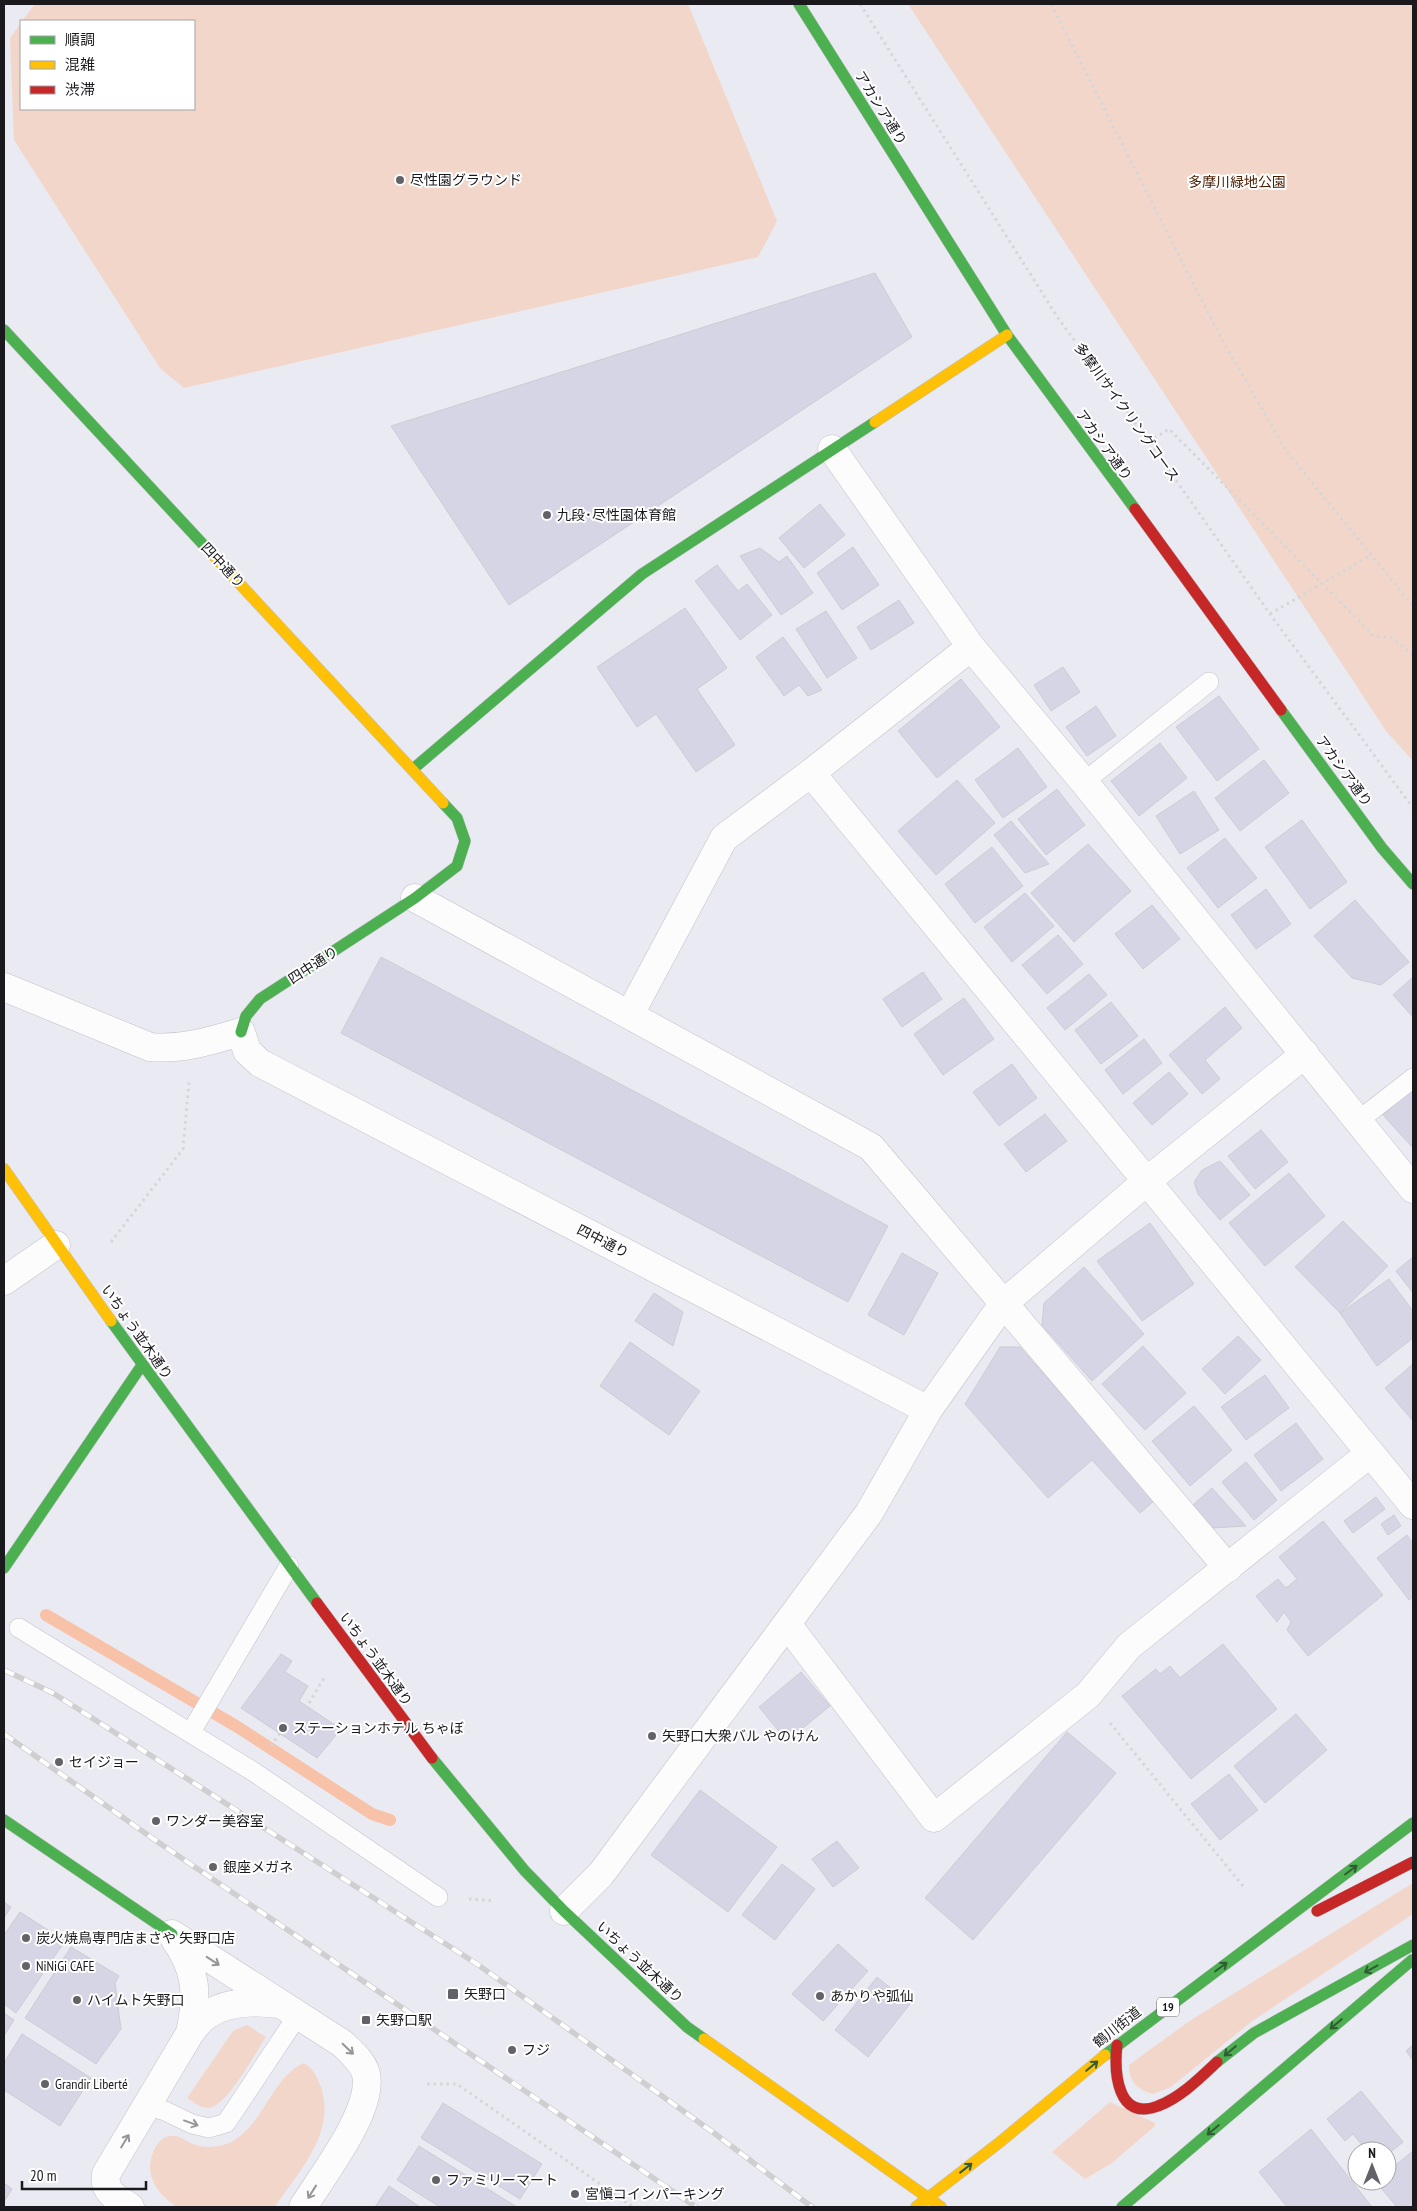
<svg xmlns="http://www.w3.org/2000/svg" width="1417" height="2211" font-family="'PT Sans Narrow','Noto Sans JP',sans-serif">
	<rect width="100%" height="100%" fill="#eaeaf2"/>
	<path fill="#f3d6ca" d="M35,4h653l89,217 -19,36 -574,131 -24,-20 -146,-228 -4,-102 11,-15v86h173v-88h-172z
		M908,4h505v757l-27,-30z
		M1413,1883v31l-162,108 -80,65 -18,7c-15,-4 -24,-12 -24,-29l59,-43z
		M247,2025l19,12c-10,15 -40,71 -58,71 -8,0 -14,-6 -21,-10l46,-67z
		M304,2063c9,5 13,14 17,24 15,47 -22,84 -46,120h-98c-13,-9 -26,-21 -27,-39 0,-15 10,-38 29,-31 7,3 13,8 21,9 13,3 29,-1 39,-9 26,-19 35,-61 65,-74z
		M1110,2102l45,21v3l-43,37 -27,16 -33,-27z"/>
	<g fill="none" stroke-linecap="round" stroke-linejoin="round">
		<path stroke="#f7c2a8" stroke-width="12" d="M46,1615l190,111 136,88 18,6"/>
	</g>
	<path fill="#d6d5e5" stroke="#ccccd2" d="M875,273l37,64 -403,268 -118,-179z
		M820,504l25,31 -41,33 -25,-30z
		M853,547l26,38 -37,25 -25,-37z
		M760,548l19,14 8,-6 26,37 -32,22 -41,-59z
		M717,565l21,26 9,-7 25,31 -32,25 -45,-59z
		M899,600l15,23 -43,27 -14,-23z
		M685,608l42,60 -30,21 38,56 -39,27 -40,-58 -19,13 -40,-60z
		M826,611l31,47 -30,20 -31,-49z
		M783,637l39,53 -14,6 -9,-11 -15,11 -28,-39z
		M1063,667l17,25 -29,19 -17,-26z
		M961,679l39,48 -63,51 -39,-47z
		M1219,696l40,53 -42,32 -41,-54z
		M1096,706l20,30 -29,20 -21,-29z
		M1160,743l27,35 -48,38 -28,-35z
		M1018,748l29,39 -44,31 -28,-38z
		M1264,760l25,33 -49,38 -25,-33z
		M957,780l38,43 -59,52 -38,-44z
		M1057,789l28,36 -39,30 -28,-36z
		M1194,791l25,39 -39,24 -24,-38z
		M1302,820l45,62 -37,27 -45,-62z
		M1011,821l38,43 -24,9 -31,-38z
		M1225,838l32,40 -39,30 -31,-40z
		M1088,844l43,47 -57,51 -43,-49z
		M992,847l31,39 -48,37 -30,-39z
		M1266,889l25,35 -35,25 -25,-34z
		M1025,893l29,33 -42,36 -28,-35z
		M1355,900l54,62 -28,23 -29,-7 -38,-42z
		M1152,905l28,34 -37,30 -28,-35z
		M1058,935l25,29 -36,30 -25,-29z
		M381,957l507,269 -40,76 -507,-269z
		M923,972l19,27 -40,28 -19,-28z
		M1089,974l18,21 -42,35 -18,-22z
		M1413,977v40l-20,-22z
		M964,998l30,41 -51,36 -29,-41z
		M1111,1002l27,34 -37,28 -26,-34z
		M1225,1007l17,21 -37,32 15,19 -18,15 -33,-39z
		M1144,1039l18,24 -39,31 -18,-24z
		M1012,1064l25,34 -38,28 -26,-34z
		M1169,1072l19,22 -36,31 -19,-22z
		M1413,1088v60l-30,-33z
		M1045,1114l22,27 -41,31 -22,-28z
		M1261,1130l27,32 -33,27 -27,-33z
		M1220,1161l30,34 -30,25 -22,-26 -4,-12 8,-12z
		M1289,1173l36,43 -60,50 -36,-43z
		M1343,1221l45,45 -48,47 -45,-46z
		M1150,1223l44,61 -52,37 -45,-60z
		M902,1253l36,20 -34,62 -36,-20z
		M1413,1257v36l-17,-22z
		M1084,1267l60,67 -52,47 -50,-56 2,-22z
		M1389,1279l24,32v27l-36,28 -37,-53z
		M654,1293l29,19 -10,34 -38,-25z
		M1238,1336l23,24 -36,34 -23,-25z
		M630,1342l70,49 -31,44 -69,-49z
		M1143,1346l43,47 -41,37 -43,-46z
		M1000,1347h20l135,153 -15,13 -48,-53 -44,38 -83,-94z
		M1413,1364v57l-28,-33z
		M1265,1375l24,33 -43,32 -25,-33z
		M1194,1406l38,44 -42,36 -38,-45z
		M1296,1423l27,36 -42,32 -27,-36z
		M1246,1462l31,38 -23,20 -32,-38z
		M1212,1488l34,38 -33,2 -20,-23z
		M1376,1497l9,12 -32,24 -9,-12z
		M1394,1515l7,11 -13,9 -7,-11z
		M1323,1521l60,74 -75,61 -21,-26 4,-8 -7,-10 -7,10 -21,-26 22,-17 8,9 11,-9 -18,-22z
		M1407,1535l6,9v53l-4,3 -32,-42z
		M1223,1644l54,65 -86,70 -69,-83 34,-27 4,5 10,-8 10,12z
		M281,1654l11,7 -7,11 23,14 -9,15 42,28 -24,29 -76,-50z
		M801,1672l29,34 -43,35 -28,-34z
		M1296,1714l31,36 -62,53 -31,-37z
		M1067,1732l49,41 -143,167 -48,-42z
		M1229,1774l29,36 -38,30 -29,-36z
		M700,1790l77,57 -49,65 -77,-57z
		M837,1841l22,27 -26,19 -21,-28z
		M782,1864l33,25 -40,51 -33,-25z
		M4,1902l7,5 -7,11z
		M20,1912l45,29 -49,72 -12,-9v-69z
		M838,1944l30,27 -45,50 -31,-27z
		M71,1947l48,29 -4,7 6,46 -25,35 -71,-46z
		M877,1977l33,27 -42,53 -33,-27z
		M4,2013l10,7 -10,16z
		M22,2034l69,44 -31,48 -56,-36v-27z
		M1413,2045v15l-7,-9z
		M1361,2091l42,51 -16,13v-4h-20l-14,-17 -8,7 -18,-22z
		M443,2103l99,61 -22,35 -99,-61z
		M1311,2129l61,78h-85l-28,-35z
		M419,2146l98,61h-77l-43,-27z
		M1413,2151v56h-16l-21,-25 11,-1v-9z
		M4,2183l8,6 -8,13z
		M389,2186l31,21h-45z"/>
	<g fill="none" stroke-linecap="round" stroke-linejoin="round">
		<defs>
			<path id="lane" d="M1084,782l125,-100
				M1358,1121l55,-43
				M19,1628l235,144 184,125
				M191,1732l98,-166
				M146,2105l19,6 27,13 17,4 17,-5 72,-108"/>
			<path id="street" d="M971,647l113,135 329,407
				M811,773l602,732
				M415,898l456,249 357,421
				M4,987l146,60c32,3 60,-6 91,-15l6,19 13,12 668,347
				M630,1014l94,-176 87,-65 160,-126 -139,-198
				M4,1281l52,-36
				M787,1624l147,194 154,-123 41,-49 240,-192
				M564,1911l37,-37 268,-361 59,-103 75,-106 144,-123 158,-127
				M172,1934l171,110c9,9 20,18 23,30 8,36 -44,102 -63,133
				M190,2033c4,-5 8,-11 13,-15 20,-17 53,-17 77,-14
				M130,2207c-14,-9 -27,-15 -24,-33l84,-141c8,-38 7,-63 -16,-95"/>
			<path id="fast" d="M799,4l208,331 128,174
				M4,330l208,224
				M1281,710l101,138 31,36
				M413,769l229,-195 233,-152
				M241,1032l5,-16 14,-17 155,-101 42,-32 8,-25 -8,-23 -14,-15
				M111,1321l206,282
				M4,1568l138,-203
				M432,1758l93,113 39,40 123,116 17,12
				M4,1820l168,114
				M1105,2055l308,-232
				M1217,2062l37,-29 159,-88
				M1122,2207l290,-247"/>
			<path id="slow" d="M875,422l132,-87
				M212,554l231,249
				M4,1169l107,152
				M704,2039l237,168
				M916,2207l84,-65 105,-87"/>
			<path id="jam" d="M1135,509l146,201
				M317,1603l115,155
				M1317,1911l96,-49
				M1117,2045c-3,27 0,77 41,61 22,-8 42,-28 59,-44"/>
		</defs>
		<use href="#lane" stroke="#c1c1c8" stroke-width="20"/>
		<use href="#street" stroke="#c1c1c8" stroke-width="29"/>
		<use href="#fast" stroke="#c1c1c8" stroke-width="12"/>
		<use href="#slow" stroke="#c1c1c8" stroke-width="12"/>
		<use href="#jam" stroke="#c1c1c8" stroke-width="12"/>
		<path stroke="#d6d6d8" stroke-width="3" stroke-dasharray="2.5 4" stroke-linecap="butt" d="M860,4l198,314 91,124 121,172 143,194
			M1051,4l169,332 67,116 126,154
			M1149,442l20,-13 205,207 18,2 21,17
			M1270,614l101,-59
			M111,1242l72,-93 6,-67
			M309,1703l15,-25
			M1110,1723l133,163
			M271,1746l9,-13
			M469,1899l26,2
			M427,2084h30l176,123"/>
		<use href="#lane" stroke="#fcfcfd" stroke-width="19"/>
		<use href="#street" stroke="#fcfcfd" stroke-width="28"/>
		<use href="#fast" stroke="#4caf50" stroke-width="11"/>
		<use href="#slow" stroke="#ffc107" stroke-width="11"/>
		<use href="#jam" stroke="#c62828" stroke-width="11"/>
		<defs>
			<path id="rail" d="M4,1670l49,23 424,271 237,169 98,74
				M4,1734l151,106 541,367"/>
		</defs>
		<use href="#rail" stroke="#cfcfd2" stroke-width="5.5"/>
		<use href="#rail" stroke="#fff" stroke-width="4" stroke-dasharray="11" stroke-linecap="butt"/>
	</g>
	<defs><path id="oneway-shaft" d="M-6 0H5M1.5-3L5.5 0L1.5 3" fill="none" stroke-width="1.6" stroke-linecap="round" stroke-linejoin="round" transform="scale(1.25)"/></defs>
	<g stroke="#305c34">
		<use href="#oneway-shaft" transform="translate(1351 1870) rotate(-37)"/>
		<use href="#oneway-shaft" transform="translate(1221 1967) rotate(-37)"/>
		<use href="#oneway-shaft" transform="translate(1371 1969) rotate(151)"/>
		<use href="#oneway-shaft" transform="translate(1336 2024) rotate(140)"/>
		<use href="#oneway-shaft" transform="translate(1230 2051) rotate(140)"/>
		<use href="#oneway-shaft" transform="translate(1092 2066) rotate(-40)"/>
		<use href="#oneway-shaft" transform="translate(1213 2130) rotate(140)"/>
		<use href="#oneway-shaft" transform="translate(966 2168) rotate(-38)"/>
	</g>
	<g stroke="#969699">
		<use href="#oneway-shaft" transform="translate(213 1961) rotate(33)"/>
		<use href="#oneway-shaft" transform="translate(348 2049) rotate(44)"/>
		<use href="#oneway-shaft" transform="translate(191 2123) rotate(20)"/>
		<use href="#oneway-shaft" transform="translate(125 2141) rotate(-59)"/>
		<use href="#oneway-shaft" transform="translate(312 2192) rotate(122)"/>
	</g>
	<g fill="#626268" stroke="#fff" stroke-width="2">
		<circle cx="400" cy="180" r="5"/>
		<circle cx="547" cy="515" r="5"/>
		<circle cx="283" cy="1728" r="5"/>
		<circle cx="652" cy="1736" r="5"/>
		<circle cx="59" cy="1762" r="5"/>
		<circle cx="156" cy="1821" r="5"/>
		<circle cx="213" cy="1867" r="5"/>
		<circle cx="26" cy="1938" r="5"/>
		<circle cx="26" cy="1966" r="5"/>
		<rect x="447" y="1988" width="12" height="12" rx="2.5"/>
		<circle cx="820" cy="1996" r="5"/>
		<circle cx="77" cy="2000" r="5"/>
		<rect x="361" y="2015" width="10" height="10" rx="2.5"/>
		<circle cx="512" cy="2050" r="5"/>
		<circle cx="45" cy="2084" r="5"/>
		<circle cx="436" cy="2180" r="5"/>
		<circle cx="575" cy="2194" r="5"/>
	</g>
	<g text-anchor="middle" stroke-width="4" stroke-linejoin="round" paint-order="stroke">
		<rect fill="#fff" stroke="#5e5e62" stroke-width="1" x="1157" y="1997.5" width="22" height="19" rx="4"/>
		<g font-size="12" font-weight="bold" fill="#19191e">
			<text x="1168" y="2011">19</text>
		</g>
		<g font-size="14" fill="#19191e" stroke="#fff">
			<text transform="translate(881 108) rotate(58)" y="5">アカシア通り</text>
			<text transform="translate(1127 412) rotate(54)" y="5">多摩川サイクリングコース</text>
			<text transform="translate(1104 445) rotate(54)" y="5">アカシア通り</text>
			<text transform="translate(223 565) rotate(47)" y="5">四中通り</text>
			<text transform="translate(1344 771) rotate(54)" y="5">アカシア通り</text>
			<text transform="translate(313 965) rotate(-33)" y="5">四中通り</text>
			<text transform="translate(603 1241) rotate(27)" y="5">四中通り</text>
			<text transform="translate(137 1332) rotate(55)" y="5">いちょう並木通り</text>
			<text transform="translate(376 1659) rotate(54)" y="5">いちょう並木通り</text>
			<text transform="translate(640 1962) rotate(43)" y="5">いちょう並木通り</text>
			<text transform="translate(1117 2027) rotate(-38)" y="5">鶴川街道</text>
		</g>
		<g font-size="14" fill="#19191e" stroke="#fff" text-anchor="start">
			<text x="410" y="185">尽性園グラウンド</text>
			<text x="557" y="520">九段･尽性園体育館</text>
			<text x="293" y="1733">ステーションホテル ちゃぼ</text>
			<text x="662" y="1741">矢野口大衆バル やのけん</text>
			<text x="69" y="1767">セイジョー</text>
			<text x="166" y="1826">ワンダー美容室</text>
			<text x="223" y="1872">銀座メガネ</text>
			<text x="36" y="1943">炭火焼鳥専門店まさや 矢野口店</text>
			<text x="36" y="1971">NiNiGi CAFE</text>
			<text x="464" y="1999">矢野口</text>
			<text x="830" y="2001">あかりや弧仙</text>
			<text x="87" y="2005">ハイムト矢野口</text>
			<text x="376" y="2025">矢野口駅</text>
			<text x="522" y="2055">フジ</text>
			<text x="55" y="2089">Grandir Liberté</text>
			<text x="446" y="2185">ファミリーマート</text>
			<text x="585" y="2199">宮愼コインパーキング</text>
		</g>
		<g font-size="14" fill="#4a1c00" stroke="#fff">
			<text x="1237" y="187">多摩川緑地公園</text>
		</g>
	</g>
	<rect width="1417" height="2211" fill="none" stroke="#19191e" stroke-width="10"/>
	<rect x="20" y="20" width="175" height="90" fill="#ffffff" stroke="#a3a3a5"/>
	<rect x="30" y="36" width="25" height="8" fill="#4caf50" stroke="#a3a3a5"/>
	<text x="65" y="45" font-size="15" fill="#19191e">順調</text>
	<rect x="30" y="61" width="25" height="8" fill="#ffc107" stroke="#a3a3a5"/>
	<text x="65" y="70" font-size="15" fill="#19191e">混雑</text>
	<rect x="30" y="86" width="25" height="8" fill="#c62828" stroke="#a3a3a5"/>
	<text x="65" y="95" font-size="15" fill="#19191e">渋滞</text>
	<g transform="translate(1372 2166)"><circle r="24" fill="#ffffff" stroke="#a3a3a5"/>
	<path d="M0-4L9 19L0 12L-9 19Z" fill="#626268"/>
	<text y="-8" font-size="14" font-weight="bold" text-anchor="middle" fill="#19191e">N</text>
	</g>
	<path d="M22 2181v8h124v-8" fill="none" stroke="#19191e" stroke-width="2.5"/>
	<text x="30" y="2181" font-size="15" fill="#19191e" stroke="#ffffff" stroke-width="4" paint-order="stroke">20 m</text>
</svg>
